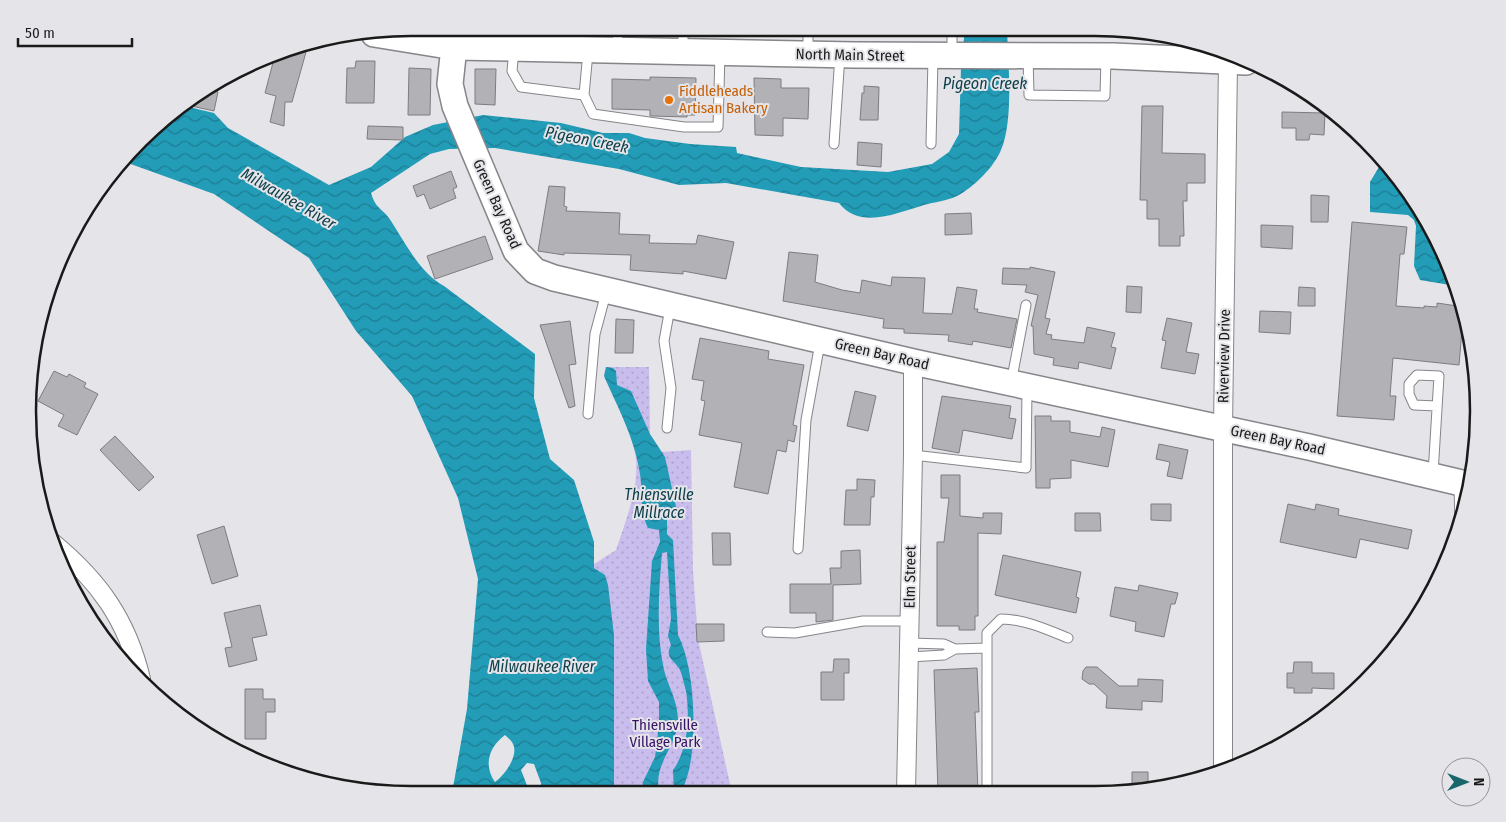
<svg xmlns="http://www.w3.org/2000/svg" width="1506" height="822" font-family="'Fira Sans Condensed',sans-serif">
	<defs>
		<pattern id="park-dots" width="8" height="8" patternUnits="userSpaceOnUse" patternTransform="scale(1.25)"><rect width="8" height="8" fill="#c9bded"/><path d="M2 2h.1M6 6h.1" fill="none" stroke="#aca2cb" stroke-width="1.8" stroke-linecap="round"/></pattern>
		<pattern id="water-waves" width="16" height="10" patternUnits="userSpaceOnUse" patternTransform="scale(1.25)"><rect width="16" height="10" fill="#229cb7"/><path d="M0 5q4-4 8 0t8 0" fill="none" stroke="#1d7e94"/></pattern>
	</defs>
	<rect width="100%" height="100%" fill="#e5e4e8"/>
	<path fill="url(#park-dots)" d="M606,367h43l1,68 12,17 29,-2 2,121 5,68 34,154h-118l-1,-63 -8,-155 -11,-7v-4l22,-14c10,-30 25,-66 19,-98 -6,-27 -20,-52 -31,-76z"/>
	<path fill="url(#water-waves)" fill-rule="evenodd" d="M965,28h42c1,33 7,92 -6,122 -7,17 -27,37 -44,46 -10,5 -23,6 -33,9 -27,8 -64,25 -85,-2l-113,-20 -47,2 -60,-16 -124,-21 -46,1 -19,5 -59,39c5,17 12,15 20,28 14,22 30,53 53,65l91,68 -1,44 16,61 24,21 20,62v26l11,7 3,10 6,50v158h-73v-10l-7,-19 -7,-1 -6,7 9,23h-78l15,-84 11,-130 -20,-81 -46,-102 -56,-65 -47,-73 -95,-64 -89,-32 55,-57 34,8 14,15 101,57 42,-18 34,-30 28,-12 50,-10 78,8 42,10h26l16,5 45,6 46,3 1,6 64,14 87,5 44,-8 17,-12 10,-18 2,-66zM505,735c2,2 7,6 8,9 6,12 -9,32 -18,38 -12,-17 -6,-35 10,-47z
		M1379,156l20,21 40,64 17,45 -36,-6 -6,-14 2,-40 -2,-6 -6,-5 -38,-3v-30l9,-15z
		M606,367l7,1 3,3 1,14 14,6 19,43 15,23 12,54 -10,8v15l6,6 5,95c17,33 19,100 11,135 -2,8 -5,15 -7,23h-8l-1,-23c15,-20 17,-54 13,-79 -2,-7 -4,-18 -7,-23 -7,-9 -14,-11 -8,-23l-3,-9 3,-17 -4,-67 -5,1c-3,36 -6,76 1,112 3,18 15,35 15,55 0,26 -27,46 -18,73h-18l1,-11 12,-25 4,-33v-22l-11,-21 -2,-32 6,-88 8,-19 -1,-12 -11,-2c-9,-18 -5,-35 -8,-54 -5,-35 -22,-66 -36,-98z"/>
	<path fill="#b2b2b6" stroke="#7d7c80" d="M308,45l-16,57h-7l-1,24 -14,-4 6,-26 -11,-3 10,-38 12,-7z
		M356,61h19l-1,42h-28l1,-35h8z
		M409,68l22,1 -1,46h-22z
		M475,69h21l-1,36 -20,-1z
		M650,77l46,1 -1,37h-8v2l-34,-1h-3v-6l-38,-1v-30l38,1z
		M754,78l27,1v9h28l-1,31 -25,-1v18l-28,-1z
		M864,86l15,1 -1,33h-18l2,-27h2z
		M209,90l9,2 -4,19 -32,-7z
		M1142,106h21l-1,47 43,1v29h-18v18h-4l1,35h-4v10h-21v-27h-12v-19h-7z
		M1282,112l43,1 -1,22 -14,-1 -1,6h-13v-12h-14z
		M368,126l35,1v13l-36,-1z
		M858,142l24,2 -1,23 -24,-2z
		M451,171l6,16 -4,2 3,9 -26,11 -6,-15 -7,3 -4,-11z
		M549,186l16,1 -1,19 3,1 -1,4 54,2 -1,21 31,1 -1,8 47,1 2,-9 36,7 -8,37 -43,-8v3l-53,-4 1,-15 -67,-2v2l-26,-4z
		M1311,195l18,1 -1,26h-17z
		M971,213l1,21 -27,1v-21z
		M1352,222l55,5 -3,27h-4l-4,52 28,2v-2l13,1v-4l27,4 -5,58 -66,-7 -3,38h6l-2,24 -57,-4z
		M1261,225l32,1 -1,23 -31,-2z
		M485,236l8,23 -58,20 -8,-23z
		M789,252l29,3 -3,27 27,8 18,3 2,-13 29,6 1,-9 33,1 -2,35 29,1 5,-27 20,3 -3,19h4l-1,3 40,7 -6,29 -38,-7 -1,4 -24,-4 1,-6 -45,-2v-4l-21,-1 1,-9 -101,-18z
		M1030,267l25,5 -8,37 -2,9 5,1 -4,15 6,1 -1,4 33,4 3,-16 28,6 -4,14 5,1 -5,21 -32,-7 -1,7 -25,-4 1,-7 -20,-4 -1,-28h-2l7,-31 -13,-3 2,-7 -25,-1 1,-16 27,1z
		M1127,286l15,1 -1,26 -15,-1z
		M1299,287l16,1v18h-17z
		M1260,311l31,1 -1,22 -31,-2z
		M1167,318l25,5 -6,29 13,2 -4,20 -34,-6 5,-27 -4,-1z
		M616,319l18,1 -1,33h-18z
		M570,321l6,43 -7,1 6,41 -6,2 -29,-83z
		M700,338l69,13 -1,8 36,6 -11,60 4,1 -3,16 -6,-2 -2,12 -9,-2 -9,44 -34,-7 8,-44 -43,-8 6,-34 -4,-1 3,-19 -12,-2z
		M54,371l13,6 2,-3 17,9 -2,4 14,7 -21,41 -19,-9 6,-11 -26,-14z
		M855,391l21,5 -8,35 -21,-5z
		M942,396l69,10 -2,12 7,1 -4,20 -49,-9 -4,23 -27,-5z
		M1035,416h16v5h19v11l30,5 2,-10 13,3 -7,37 -37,-7v18l-21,1v9h-14z
		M115,436l39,41 -15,14 -39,-41z
		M1159,444l29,6 -6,29 -15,-3 3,-14 -14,-3z
		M941,475h19v41l23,2v-5h19l-1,21 -23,-1v83h-3v14h-16v-4h-22v-84h7l5,-44h-8z
		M857,479l18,1 -1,17h-3l-1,28h-26l2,-35h11z
		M1151,504h20v17l-20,-1z
		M1288,504l27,6 1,-6 23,5 -1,6 74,15 -4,19 -48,-10 -4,19 -76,-16z
		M1075,513h25l1,18h-26z
		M224,526l14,50 -26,8 -15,-49z
		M712,533h18l1,32h-18z
		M860,550l1,34 -28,1v35l-17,2v-9h-26v-29h41l-1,-16h11v-17z
		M1003,555l78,17 -5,25 3,1 -3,15 -81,-18z
		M1139,585l39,8 -3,11h-4l-7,33 -29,-6 1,-9 -26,-6 5,-29 23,4z
		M260,605l7,30 -15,3 5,22 -28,7 -4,-19 7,-1 -8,-34z
		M696,624h28v17l-27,1z
		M834,659h15v14h-5v27h-23v-28h12z
		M1294,662h18v11h22v16l-22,-1v5h-18v-5h-7v-15h6z
		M1086,667h11l22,19h19v-7l25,1 -1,22 -20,-1v9l-36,-2 1,-12 -13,-12h-5l-7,-5 1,-8z
		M977,668l2,44h-4l3,80h-40l-4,-122z
		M245,689h18v10h12v13h-9v27h-21z
		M1132,772h16v18l-16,1z"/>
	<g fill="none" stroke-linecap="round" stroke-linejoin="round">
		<defs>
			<path id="lane" d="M514,49l-2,22 9,16 63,8
				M617,50l1,-22
				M683,50v-22
				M588,52l-4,43 9,19 91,13h34l2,-74
				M808,53v-25
				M952,55v-27
				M1028,56l1,39 76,1 1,-38
				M834,144l6,-89
				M931,144l2,-86
				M1011,383l15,-78
				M588,414l7,-80 11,-41
				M667,428l4,-40 -7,-47 6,-33
				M913,455l113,13 1,-79
				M1433,474l6,-98 -22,-1 -8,9v10l5,11 23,1
				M1459,485l1,43
				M798,549l8,-129 14,-77
				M767,632l28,1 68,-12h46
				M909,643l35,1 11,5
				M909,657l35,-2 11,-6 32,-1
				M987,792v-159l14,-14c23,0 45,10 67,19"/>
			<path id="street" d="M53,543c46,38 74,77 88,136
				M1223,770v-342l5,-366
				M906,792l7,-337v-93"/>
			<path id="secondary" d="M456,28l-6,56 5,22 61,145 19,20 19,7 359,84 396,85 161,38
				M374,34l80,13 400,8 259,1 133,6"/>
		</defs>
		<use href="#lane" stroke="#868589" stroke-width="11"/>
		<use href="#street" stroke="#868589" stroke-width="20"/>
		<use href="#secondary" stroke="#868589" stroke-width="28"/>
		<use href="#lane" stroke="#fff" stroke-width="9"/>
		<use href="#street" stroke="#fff" stroke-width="18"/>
		<use href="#secondary" stroke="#fff" stroke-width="25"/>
	</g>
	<circle fill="#e8710a" stroke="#e5e4e8" stroke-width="2" cx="669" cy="100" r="5"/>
	<g text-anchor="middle" stroke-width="4" stroke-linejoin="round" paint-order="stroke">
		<g font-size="15" fill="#1a1a1b" stroke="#e5e4e8">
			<text transform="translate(850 55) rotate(1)" y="5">North Main Street</text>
			<text transform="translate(497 204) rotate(66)" y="5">Green Bay Road</text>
			<text transform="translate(882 354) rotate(13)" y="5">Green Bay Road</text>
			<text transform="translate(1224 356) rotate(-89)" y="5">Riverview Drive</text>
			<text transform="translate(1278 440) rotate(12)" y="5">Green Bay Road</text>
			<text transform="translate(910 577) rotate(-89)" y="5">Elm Street</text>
		</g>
		<g font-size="15" fill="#c56008" stroke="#e5e4e8" text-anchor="start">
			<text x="679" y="96">Fiddleheads<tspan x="679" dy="17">Artisan Bakery</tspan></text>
		</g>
		<g font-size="15" fill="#351167" stroke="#e5e4e8">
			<text x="665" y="730">Thiensville<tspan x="665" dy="17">Village Park</tspan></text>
		</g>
		<g font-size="16" font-style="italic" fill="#0e404c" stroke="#e5e4e8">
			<text x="985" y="89">Pigeon Creek</text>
			<text transform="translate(587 139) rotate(11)" y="6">Pigeon Creek</text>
			<text transform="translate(289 198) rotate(30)" y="6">Milwaukee River</text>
			<text x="659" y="500">Thiensville<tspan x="659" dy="18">Millrace</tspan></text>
			<text x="542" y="672">Milwaukee River</text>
		</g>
	</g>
	<path d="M0 0H1506V822H0ZM411 36H1095A375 375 0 0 1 1470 411V411A375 375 0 0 1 1095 786H411A375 375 0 0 1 36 411V411A375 375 0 0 1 411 36Z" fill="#e5e4e8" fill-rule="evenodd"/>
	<path fill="none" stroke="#1a1a1b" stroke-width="2.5" d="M411 36H1095A375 375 0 0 1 1470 411V411A375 375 0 0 1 1095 786H411A375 375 0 0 1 36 411V411A375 375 0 0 1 411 36Z"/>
	<g transform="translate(1466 782) rotate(90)"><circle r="24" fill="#e5e4e8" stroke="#949396"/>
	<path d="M0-4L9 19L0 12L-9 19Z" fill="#19666b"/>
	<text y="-8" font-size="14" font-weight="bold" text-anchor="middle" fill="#1a1a1b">N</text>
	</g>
	<path d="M18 38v8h114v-8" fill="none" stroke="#1a1a1b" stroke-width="2.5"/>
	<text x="25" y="38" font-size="15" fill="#1a1a1b" stroke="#e5e4e8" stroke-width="4" paint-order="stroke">50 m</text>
</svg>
